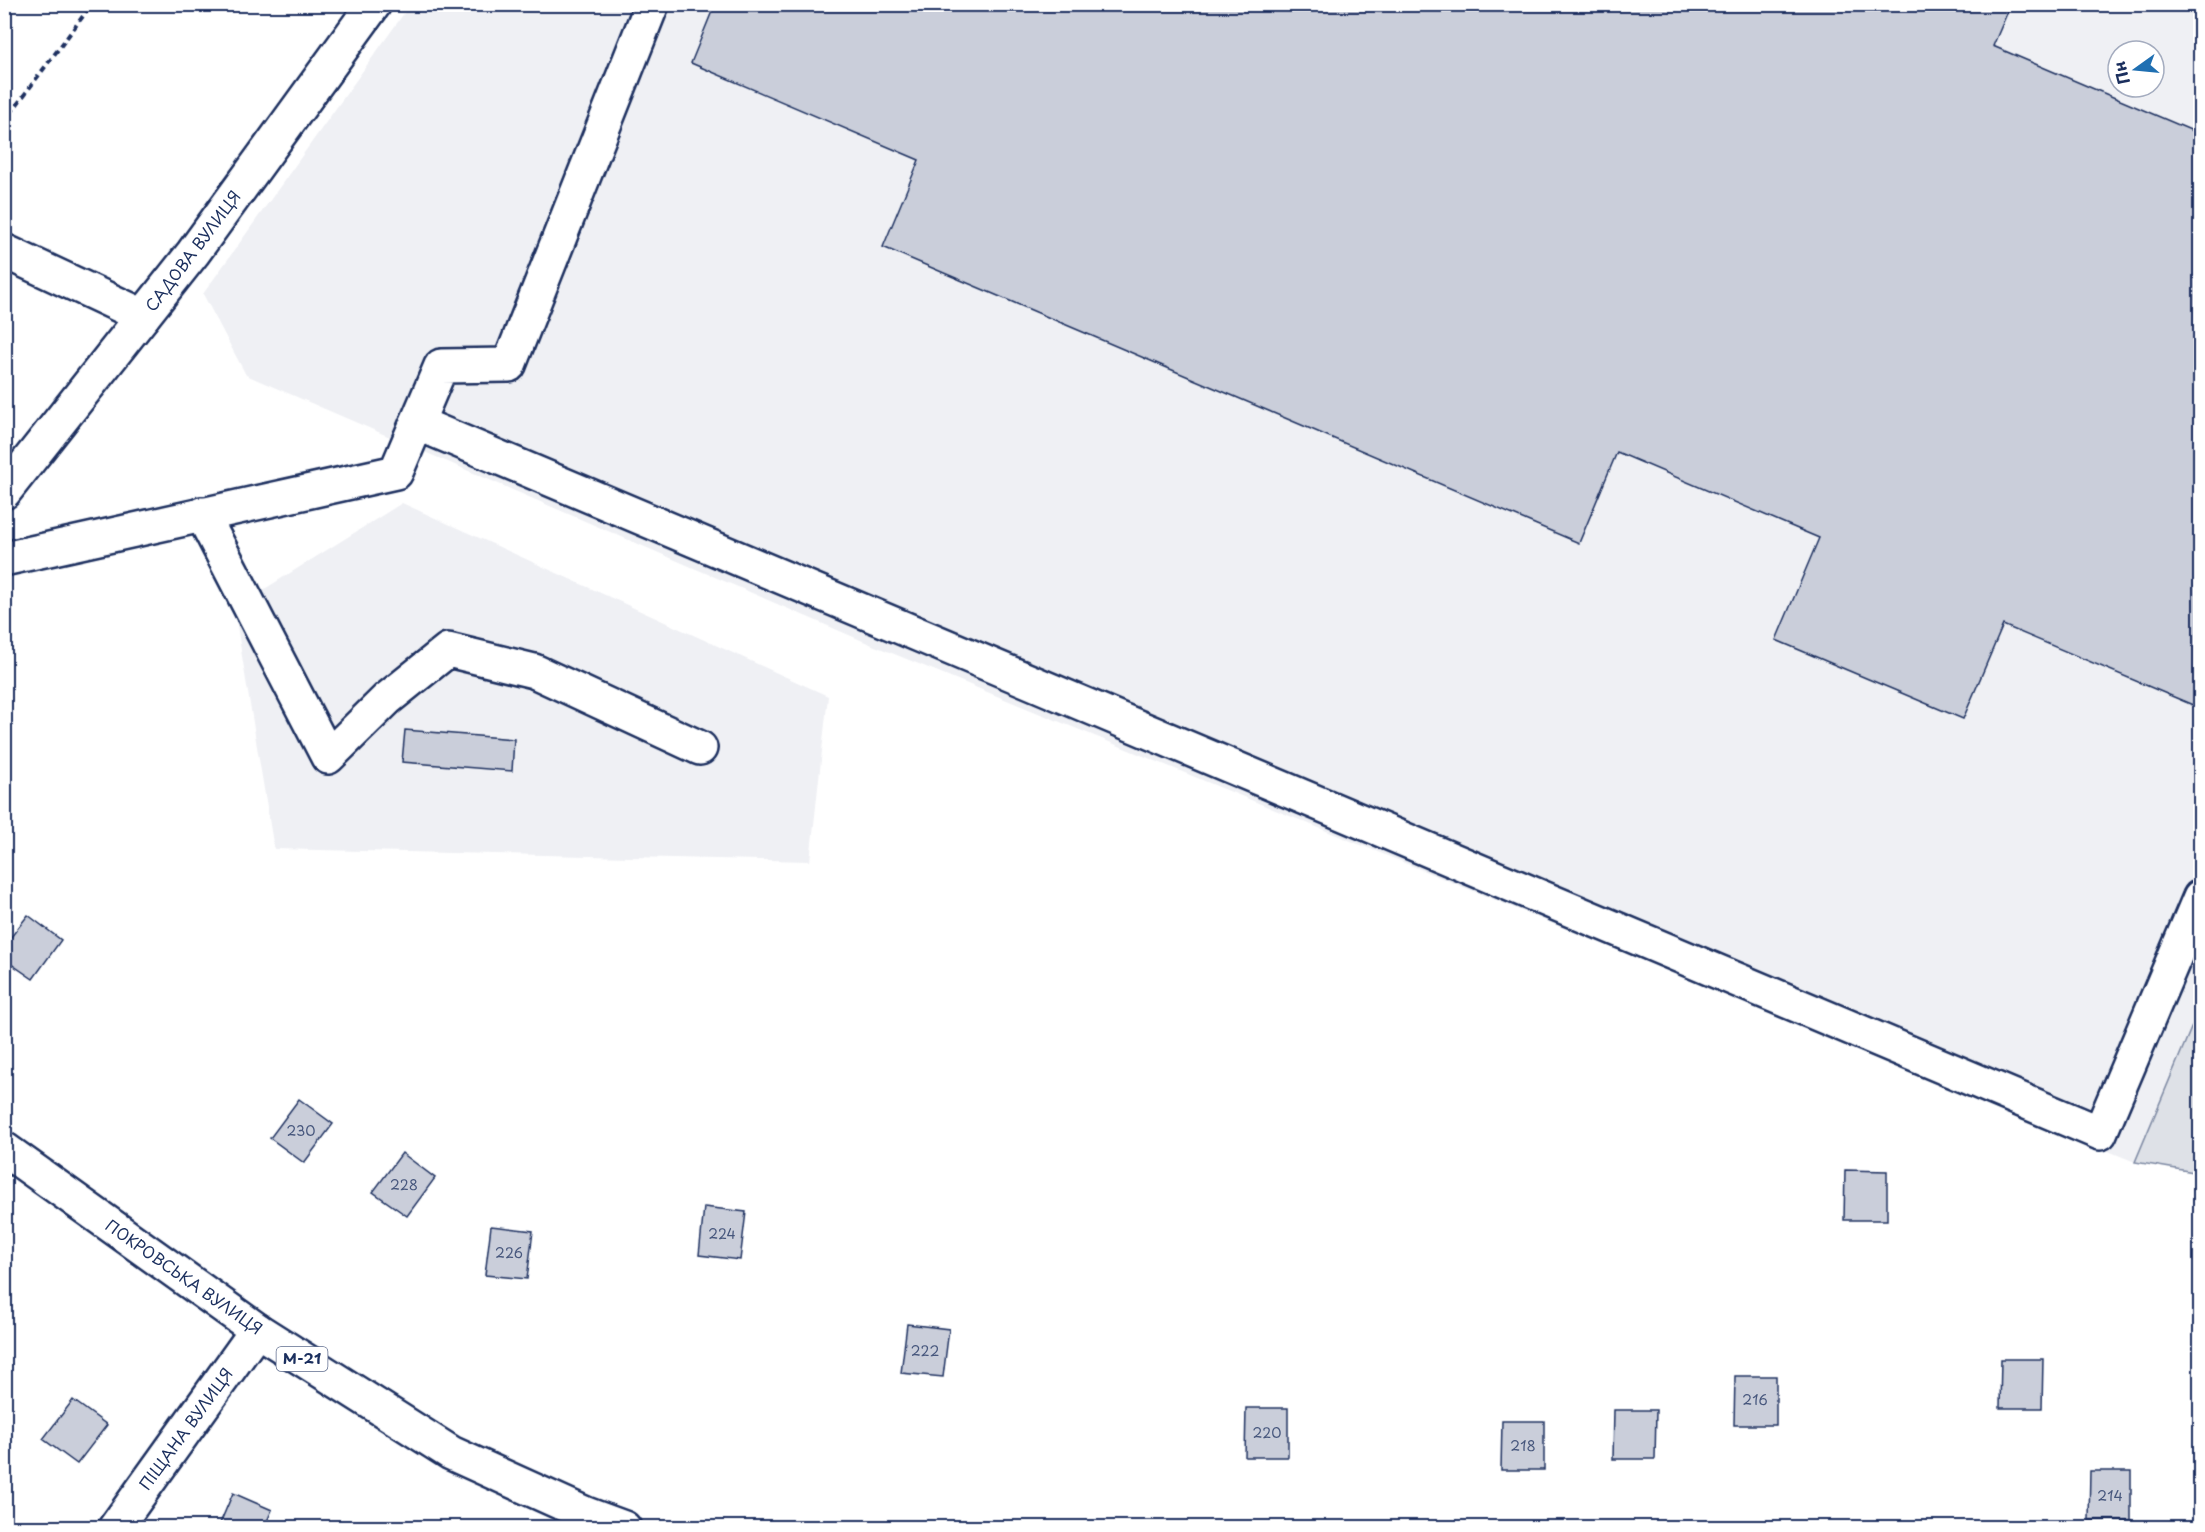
<svg xmlns="http://www.w3.org/2000/svg" width="2205" height="1532" font-family="'Playpen Sans',sans-serif">
	<style>
		.built { fill: #eff0f4; fill-rule: evenodd }
		.green { fill: #dee1e7; stroke: #7c88a2; stroke-width: 1.5 }
		.building { fill: #caceda; stroke: #1b2f5e; stroke-width: 1.5 }
		.lines { fill: none; stroke-linecap: round; stroke-linejoin: round }
		.minor-casing { stroke: #1b2f5e; stroke-width: 38 }
		.highway-casing { stroke: #1b2f5e; stroke-width: 38 }
		.path { stroke: #1b2f5e; stroke-width: 4; stroke-dasharray: 6 4.5; stroke-linecap: butt }
		.minor { stroke: #fff; stroke-width: 33 }
		.highway { stroke: #fff; stroke-width: 33 }
		.labels { text-anchor: middle; stroke-width: 4.5; stroke-linejoin: round; paint-order: stroke }
		.number-label { font-size: 14px; fill: #47577d }
		.shield { fill: #fff; stroke: #5f6d8e; stroke-width: 1.5 }
		.shield-label { font-size: 15px; font-weight: bold; fill: #1b2f5e }
		.street-label { font-size: 16px; fill: #1b2f5e; stroke: #fff }
	</style>
	<rect width="100%" height="100%" fill="#fff"/>
	<filter id="ink" filterUnits="userSpaceOnUse"><feTurbulence type="fractalNoise" baseFrequency=".0167" numOctaves="2"/><feDisplacementMap in="SourceGraphic" scale="12" xChannelSelector="R" yChannelSelector="G"/><feConvolveMatrix kernelMatrix="1 2 1 2 8 2 1 2 1" color-interpolation-filters="sRGB"/></filter>
	<g filter="url(#ink)">
		<g class="built">
			<path d="M410,5h1790v1002l-65,155 -1265,-518 -624,-269 -43,-81zM2118,51h36v36h-36z"/>
			<polygon points="402,503 828,696 810,861 274,849 234,608"/>
		</g>
		<polygon class="green" points="2200,1007 2200,1173 2135,1162"/>
		<g class="building">
			<polygon points="715,4 2011,4 1993,46 2200,134 2200,708 2003,625 1963,719 1776,640 1819,538 1617,452 1579,543 883,247 919,160 691,63"/>
			<polygon points="405,730 514,739 512,771 402,762"/>
			<polygon points="28,915 61,940 33,979 4,959 4,946"/>
			<polygon points="299,1099 333,1124 304,1163 270,1138"/>
			<polygon points="402,1153 435,1178 407,1216 373,1192"/>
			<polygon points="1845,1170 1887,1171 1887,1220 1844,1220"/>
			<polygon points="704,1207 746,1212 740,1260 699,1255"/>
			<polygon points="491,1226 533,1231 527,1279 485,1275"/>
			<polygon points="907,1324 949,1329 943,1377 901,1373"/>
			<polygon points="2001,1359 2043,1359 2042,1408 2000,1408"/>
			<polygon points="1735,1376 1776,1376 1776,1425 1734,1425"/>
			<polygon points="73,1400 107,1425 77,1464 43,1439"/>
			<polygon points="1246,1408 1288,1408 1288,1457 1245,1457"/>
			<polygon points="1614,1410 1656,1410 1655,1459 1613,1459"/>
			<polygon points="1502,1421 1544,1421 1544,1470 1501,1470"/>
			<polygon points="2090,1471 2131,1471 2131,1520 2089,1520"/>
			<polygon points="233,1493 272,1510 264,1528 218,1528"/>
		</g>
		<g class="lines">
			<g class="minor-casing">
				<g id="minor">
					<polyline points="4,251 143,316"/>
					<polyline points="417,423 2100,1133 2200,897"/>
					<polyline points="4,492 193,253 374,4"/>
					<polyline points="202,514 328,757 387,699 448,650 534,671 700,748"/>
					<polyline points="4,559 396,472 441,366 509,365 652,4"/>
					<polyline points="115,1528 257,1330"/>
				</g>
			</g>
			<g class="highway-casing">
				<polyline id="highway" points="4,1149 257,1330 451,1453 586,1514 624,1528"/>
			</g>
			<polyline class="path" points="4,122 92,4"/>
			<use href="#minor" class="minor"/>
			<use href="#highway" class="highway"/>
		</g>
	</g>
	<g class="labels">
		<g class="number-label">
			<text x="301" y="1136">230</text>
			<text x="404" y="1190">228</text>
			<text x="722" y="1239">224</text>
			<text x="509" y="1258">226</text>
			<text x="925" y="1356">222</text>
			<text x="1755" y="1405">216</text>
			<text x="1267" y="1438">220</text>
			<text x="1523" y="1451">218</text>
			<text x="2110" y="1501">214</text>
		</g>
		<rect class="shield" x="276.5" y="1347" width="51" height="24" rx="4.5"/>
		<g class="shield-label">
			<text x="302" y="1364">М-21</text>
		</g>
		<g class="street-label">
			<text transform="translate(193 251) rotate(-53)" y="6">САДОВА ВУЛИЦЯ</text>
			<text transform="translate(184 1277) rotate(35)" y="6">ПОКРОВСЬКА ВУЛИЦЯ</text>
			<text transform="translate(186 1429) rotate(-54)" y="6">ПІЩАНА ВУЛИЦЯ</text>
		</g>
	</g>
	<rect width="2205" height="1532" fill="none" stroke="#fff" stroke-width="24"/>
	<rect x="12" y="12" width="2181" height="1508" fill="none" stroke="#1b2f5e" stroke-width="2" filter="url(#ink)"/>
	<g transform="translate(2136 69) rotate(255)"><circle r="28" fill="#ffffff" stroke="#a4acbf" stroke-width="1.5"/>
	<path d="M0-4.5L10 22L0 15L-10 22Z" fill="#1f6fb2"/>
	<text y="-9" font-size="16" font-weight="bold" text-anchor="middle" fill="#1b2f5e">Пн</text>
	</g>
</svg>
